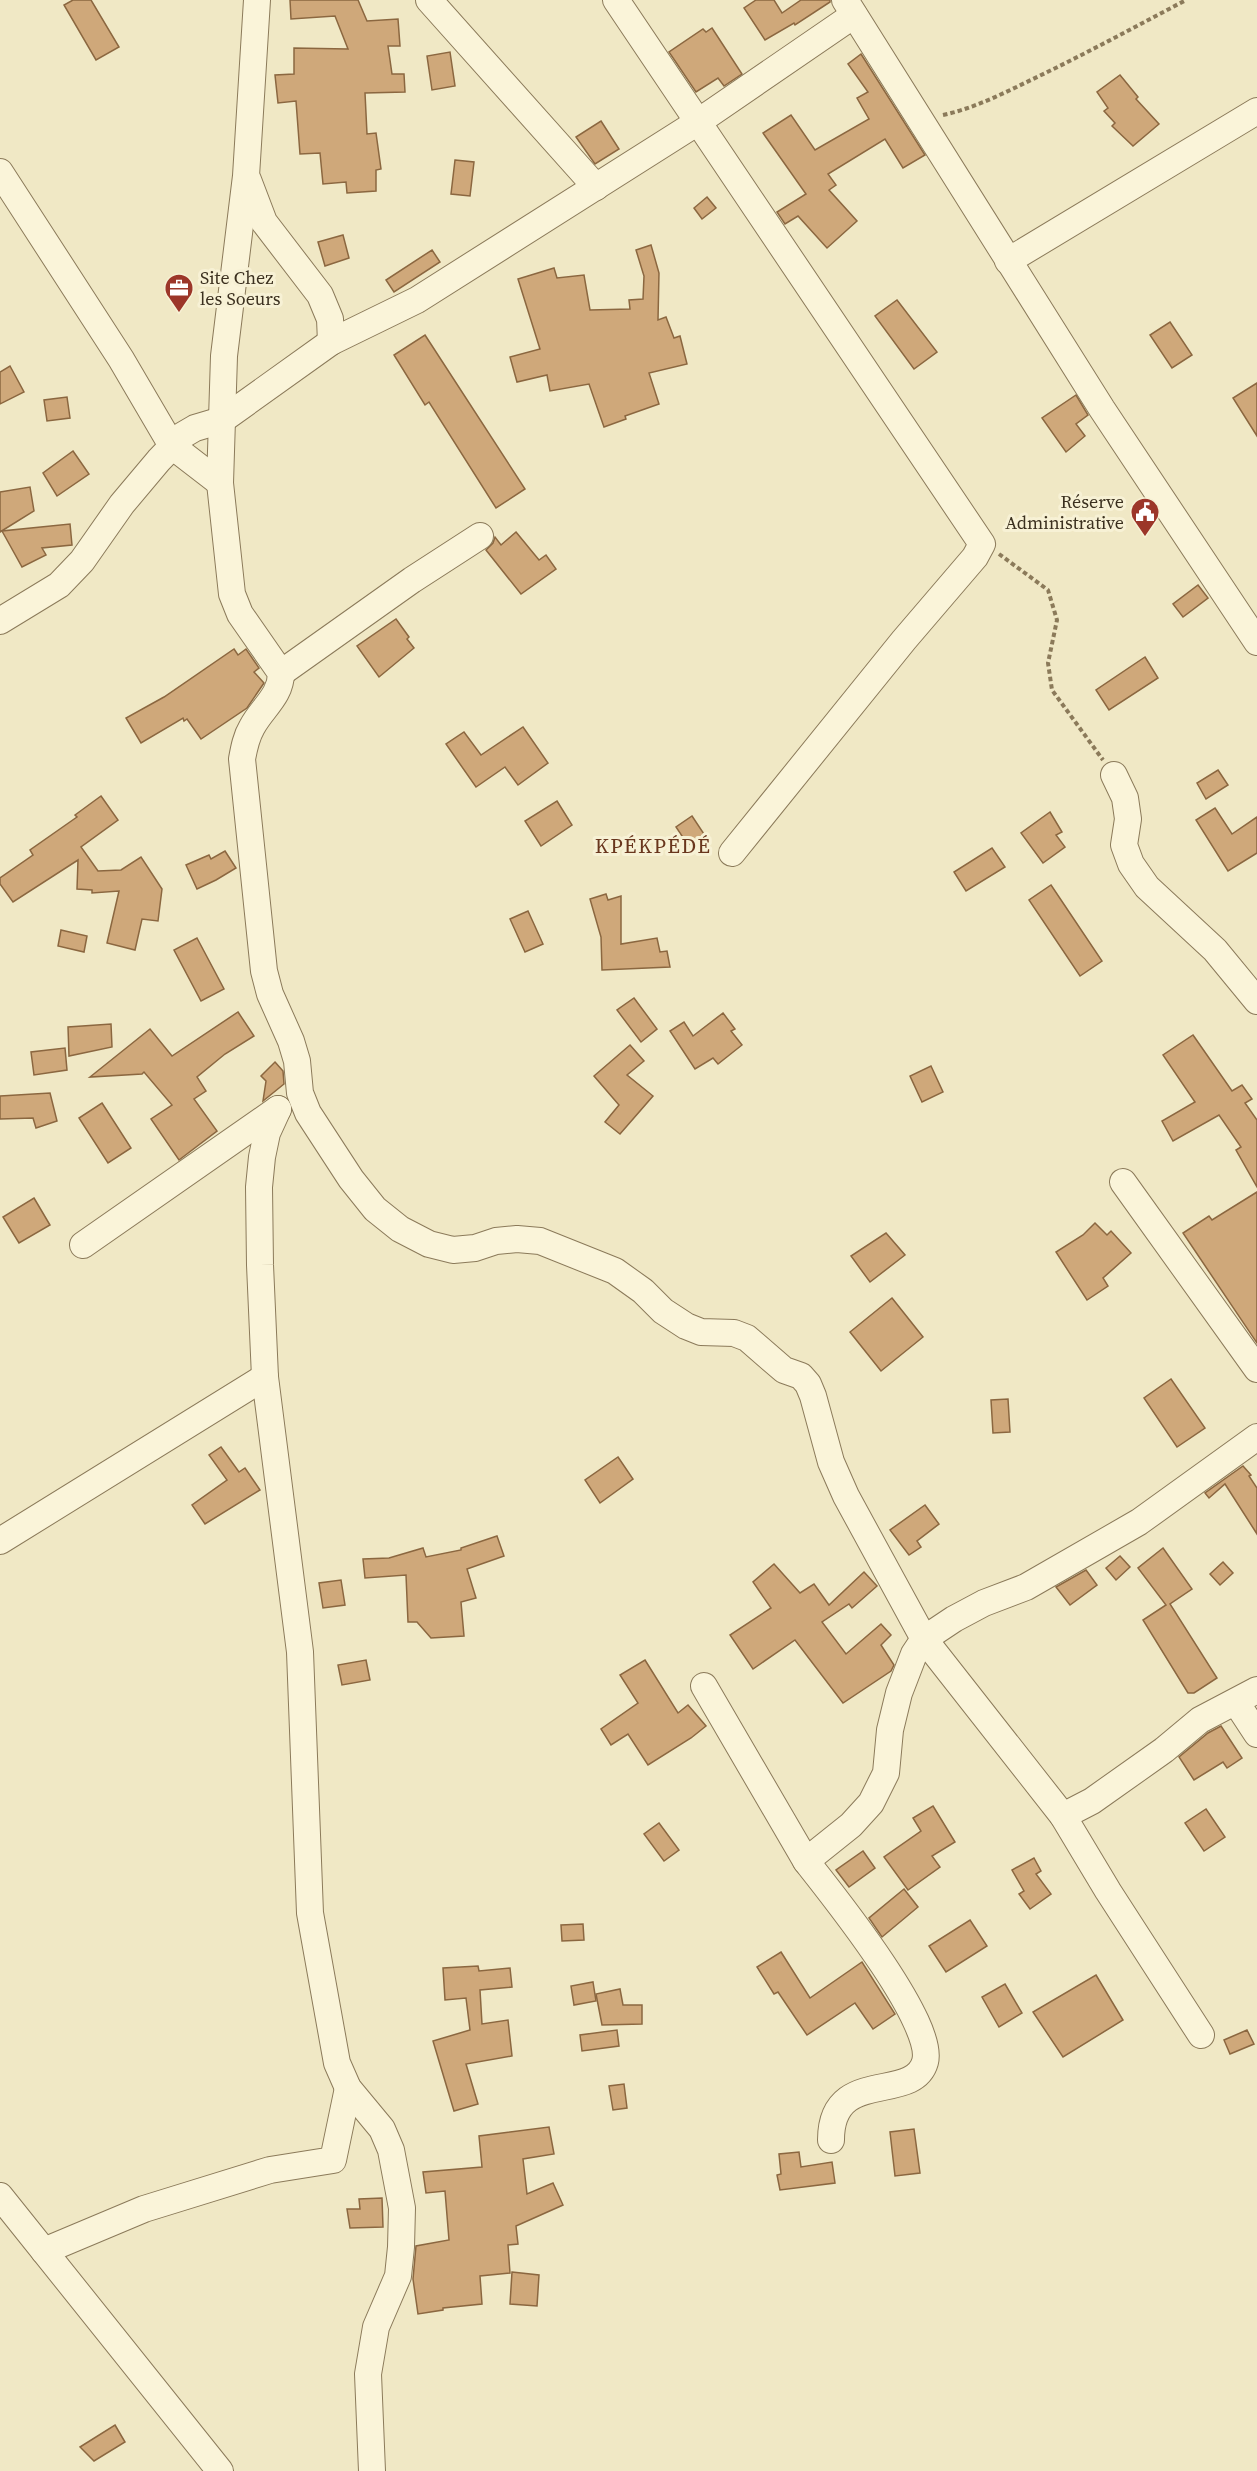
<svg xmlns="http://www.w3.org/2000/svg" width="1257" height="2471" font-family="'Source Serif 4',serif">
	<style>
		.building { fill: #cfa87a; stroke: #8b6740; stroke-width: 1.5 }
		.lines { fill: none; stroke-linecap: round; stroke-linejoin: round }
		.minor-casing { stroke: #8b7a5a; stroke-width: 28 }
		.path { stroke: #8b7a5a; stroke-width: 4; stroke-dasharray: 4.5 3; stroke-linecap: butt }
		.minor { stroke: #faf4d9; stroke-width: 26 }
		.labels { text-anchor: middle; stroke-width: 6; stroke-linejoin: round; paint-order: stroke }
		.poi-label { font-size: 18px; fill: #3b301f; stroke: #f7f1d5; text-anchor: start }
		.quarter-label { font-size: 21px; letter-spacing: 1.5px; fill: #69361d; stroke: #f7f1d5 }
	</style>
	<rect width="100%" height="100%" fill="#f0e8c5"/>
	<g class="building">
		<polygon points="73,0 91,0 119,47 96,60 64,5"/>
		<polygon points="290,0 358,0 367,21 398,19 400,46 388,46 392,74 404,74 405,92 365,93 367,134 376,133 381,169 376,170 376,191 347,193 346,182 323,184 320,153 300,154 296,101 278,103 275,75 294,74 294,48 348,49 335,16 291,19"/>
		<polygon points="756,0 774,0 782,13 801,0 830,0 830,2 795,25 794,23 765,40 744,8"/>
		<polygon points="712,28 742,74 724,86 718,78 696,92 669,52 703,29 706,32"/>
		<polygon points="450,52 455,86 432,90 427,56"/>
		<polygon points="861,54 925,155 903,168 885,139 828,174 836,185 829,190 857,221 827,248 798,216 785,224 777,212 806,194 763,133 791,115 815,150 869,119 857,98 868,92 848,64"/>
		<polygon points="1120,75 1138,97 1136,99 1159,124 1133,146 1112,126 1115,123 1104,111 1108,108 1097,92"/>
		<polygon points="601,121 619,149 595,164 576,137"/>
		<polygon points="455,160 474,162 470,196 451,194"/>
		<polygon points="707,197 716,208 702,219 694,208"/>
		<polygon points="343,235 349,258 325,266 318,242"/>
		<polygon points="651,245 659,273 658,320 666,317 674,338 680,336 687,364 649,373 659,404 625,416 626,419 604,427 589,384 550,391 547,375 517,382 510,357 540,349 518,279 554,268 557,278 584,275 590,310 630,309 629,300 643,299 644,276 636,250"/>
		<polygon points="432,250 440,262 394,292 386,280"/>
		<polygon points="897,300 937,352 914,369 875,316"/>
		<polygon points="1170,322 1192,355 1172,368 1150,335"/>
		<polygon points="425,335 525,489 496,508 429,402 425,405 394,355"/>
		<polygon points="10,366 24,392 0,404 0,372"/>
		<polygon points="1257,383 1257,436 1233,398"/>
		<polygon points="1076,395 1088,415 1076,424 1085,436 1066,452 1042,418"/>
		<polygon points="67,397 70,418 47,421 44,400"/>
		<polygon points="73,451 89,474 57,496 43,473"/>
		<polygon points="30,487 34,511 0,532 0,492"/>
		<polygon points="70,524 72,545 42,548 46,555 22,567 2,531"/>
		<polygon points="516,532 539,560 546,555 556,569 521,594 486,550 493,543 495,537 501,545"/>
		<polygon points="1198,585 1208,598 1183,617 1173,604"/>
		<polygon points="396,619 409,637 407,639 414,648 379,677 357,646"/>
		<polygon points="234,649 238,655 246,649 259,668 254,672 264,683 247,708 201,739 187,719 184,721 183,718 141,743 126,718 164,697"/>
		<polygon points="1145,657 1158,678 1109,710 1096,690"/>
		<polygon points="523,727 548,763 518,785 505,767 476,787 446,744 464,732 481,755"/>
		<polygon points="1218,770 1228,785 1206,799 1197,783"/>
		<polygon points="101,796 118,820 81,847 98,871 121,870 141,857 162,889 158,921 142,919 135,950 107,943 119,891 92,893 92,890 77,889 78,860 13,902 0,884 0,878 33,855 30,850 77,817 75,815"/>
		<polygon points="557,801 572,825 541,846 525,821"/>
		<polygon points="1215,808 1232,834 1257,817 1257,853 1228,871 1196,820"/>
		<polygon points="1050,812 1062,832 1056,835 1065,847 1043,863 1021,833"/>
		<polygon points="692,816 704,834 688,845 676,827"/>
		<polygon points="992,848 1005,867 966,891 954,872"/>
		<polygon points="225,851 236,868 216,880 197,889 186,865 209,855 211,859"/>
		<polygon points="1051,885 1102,961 1080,976 1029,900"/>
		<polygon points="606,894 608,900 621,896 621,944 657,938 660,952 667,951 670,967 602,970 601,937 590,899"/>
		<polygon points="528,911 543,944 525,952 510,919"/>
		<polygon points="61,930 87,936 84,952 58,946"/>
		<polygon points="197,938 224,989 201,1001 174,950"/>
		<polygon points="634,998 657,1029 641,1042 617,1010"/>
		<polygon points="238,1012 254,1036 225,1054 197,1077 206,1091 194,1099 217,1131 179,1160 151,1119 172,1105 144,1072 142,1074 90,1077 150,1029 172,1056"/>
		<polygon points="723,1013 735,1029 731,1031 742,1045 718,1064 713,1058 695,1069 670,1031 684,1022 693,1036"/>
		<polygon points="111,1024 112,1047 69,1056 68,1027"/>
		<polygon points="1193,1035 1232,1091 1242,1085 1252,1099 1245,1103 1257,1120 1257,1187 1236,1150 1241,1147 1219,1115 1173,1141 1162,1121 1195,1102 1163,1055"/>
		<polygon points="630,1045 644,1061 627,1075 653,1096 620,1134 605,1122 619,1105 594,1076"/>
		<polygon points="65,1048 67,1070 34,1075 31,1052"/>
		<polygon points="275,1062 283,1071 284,1084 263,1101 266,1081 261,1076"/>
		<polygon points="931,1066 943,1092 922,1102 910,1076"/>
		<polygon points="50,1093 57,1121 36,1128 33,1118 0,1119 0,1096"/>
		<polygon points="102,1103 131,1148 108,1163 79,1118"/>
		<polygon points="1257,1192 1257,1343 1183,1233 1209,1216 1212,1220"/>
		<polygon points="34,1198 50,1225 19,1243 3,1217"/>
		<polygon points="1095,1223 1107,1235 1111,1231 1131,1253 1103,1278 1108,1286 1087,1300 1056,1252 1083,1235"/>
		<polygon points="886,1233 905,1255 870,1282 851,1256"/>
		<polygon points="892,1298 923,1337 881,1371 850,1332"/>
		<polygon points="1171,1379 1205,1428 1177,1447 1144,1398"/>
		<polygon points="1008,1399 1010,1432 993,1433 991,1400"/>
		<polygon points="221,1447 239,1472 245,1468 260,1490 205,1524 192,1505 227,1480 209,1455"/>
		<polygon points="618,1457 633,1479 600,1503 585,1480"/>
		<polygon points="1243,1466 1251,1475 1249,1476 1257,1488 1257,1534 1225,1484 1209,1498 1205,1493"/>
		<polygon points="925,1505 939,1524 917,1541 921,1547 909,1555 890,1530"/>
		<polygon points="497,1536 504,1556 467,1569 476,1598 461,1602 464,1636 431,1638 417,1622 408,1622 406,1575 365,1578 363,1559 389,1558 423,1548 426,1557 461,1550 461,1548"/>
		<polygon points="1163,1548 1192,1589 1170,1604 1217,1678 1194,1693 1188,1693 1143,1620 1166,1605 1138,1568"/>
		<polygon points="1120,1556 1130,1567 1116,1580 1106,1568"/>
		<polygon points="1223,1562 1233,1573 1220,1585 1210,1574"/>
		<polygon points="774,1564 800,1593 814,1584 829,1605 864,1572 877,1586 852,1608 849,1604 822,1622 846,1654 881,1624 891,1635 881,1645 894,1665 891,1671 843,1703 795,1640 753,1669 730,1635 771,1608 753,1582"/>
		<polygon points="1086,1570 1097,1585 1070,1605 1056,1587"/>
		<polygon points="341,1580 345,1605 323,1608 319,1583"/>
		<polygon points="366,1660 370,1680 342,1685 338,1665"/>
		<polygon points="645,1660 678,1713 688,1705 706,1726 691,1738 648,1765 628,1734 611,1745 601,1729 638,1703 620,1675"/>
		<polygon points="1221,1726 1242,1758 1227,1768 1223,1762 1194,1780 1179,1757 1208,1733"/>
		<polygon points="933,1806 955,1842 932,1856 940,1867 908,1890 884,1857 921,1831 913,1818"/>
		<polygon points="1206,1809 1225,1837 1204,1851 1185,1823"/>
		<polygon points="659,1823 679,1850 664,1861 644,1834"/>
		<polygon points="863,1851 875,1868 849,1887 836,1870"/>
		<polygon points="1034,1858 1041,1871 1036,1874 1051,1894 1030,1909 1019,1894 1024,1891 1012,1870"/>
		<polygon points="904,1889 918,1907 882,1937 869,1918"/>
		<polygon points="970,1920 987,1946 946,1972 929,1946"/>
		<polygon points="583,1924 584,1940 562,1941 561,1925"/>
		<polygon points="781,1952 810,1998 862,1962 895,2014 873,2029 855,2003 807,2035 778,1992 774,1994 757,1967"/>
		<polygon points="478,1966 479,1971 510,1968 512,1987 480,1990 482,2024 508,2020 512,2056 466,2064 478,2104 454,2111 433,2041 470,2030 466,1998 445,2000 443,1968"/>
		<polygon points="1096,1975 1123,2020 1063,2057 1033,2012"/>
		<polygon points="593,1982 596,2001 574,2005 571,1986"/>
		<polygon points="1005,1984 1022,2013 999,2027 982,1997"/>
		<polygon points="620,1989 623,2005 642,2005 642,2024 602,2025 596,1994"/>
		<polygon points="617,2030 619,2046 582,2051 580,2035"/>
		<polygon points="1247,2030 1254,2044 1230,2054 1224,2040"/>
		<polygon points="624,2084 627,2108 613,2110 609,2086"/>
		<polygon points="549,2127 554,2154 523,2159 527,2194 553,2183 563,2205 516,2226 518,2244 508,2245 510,2273 480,2276 482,2304 443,2308 443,2310 418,2314 413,2279 416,2246 449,2240 445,2191 426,2193 423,2172 482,2167 479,2136"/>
		<polygon points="914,2129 920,2173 895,2176 890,2132"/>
		<polygon points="799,2152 801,2167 832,2162 835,2183 780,2190 777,2175 781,2174 779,2154"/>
		<polygon points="382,2198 383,2227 350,2228 347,2209 360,2209 359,2199"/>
		<polygon points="512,2272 539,2275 537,2306 510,2304"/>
		<polygon points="115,2425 125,2442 94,2461 80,2447"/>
	</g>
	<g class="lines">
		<g class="minor-casing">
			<g id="minor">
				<path d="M257,0l-11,176 -22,180 -4,127 12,111 8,20 41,59c0,23 -19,35 -29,54 -6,10 -8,21 -10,32l22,212 6,23 21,47 6,20 3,32 8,20 43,66 24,30 25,20 29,15 24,6 22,-2 21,-7 21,-2 23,2 75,30 28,20 20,20 23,15 15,6 33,1 13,5 37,32 17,6 7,8 5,12 18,66 15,34 78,143 139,177 45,75 93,144"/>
				<polyline points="429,0 596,187"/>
				<polyline points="616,0 982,544 975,557 904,640 732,853"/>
				<polyline points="845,0 1102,409 1257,642"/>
				<polyline points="0,172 121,359 172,446 220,483"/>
				<polyline points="248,180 264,222 320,295 330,319 331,342"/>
				<polyline points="1008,261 1257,111"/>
				<polyline points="0,621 59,585 82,561 122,504 159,460 183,435 195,428 222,420 331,342 417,300 698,122 854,15"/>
				<polyline points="281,673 412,580 480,536"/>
				<polyline points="1114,775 1125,798 1128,819 1124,845 1131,864 1147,887 1215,950 1257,1001"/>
				<polyline points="278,1109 267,1133 262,1157 259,1187 260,1265 265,1377 300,1652 310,1913 337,2063 348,2088 382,2129 391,2150 402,2208 401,2247 398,2276 376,2327 368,2374 372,2471"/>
				<polyline points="1123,1182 1257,1369"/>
				<polyline points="83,1245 278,1109"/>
				<polyline points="0,1541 265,1377"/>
				<polyline points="704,1686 806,1861 851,1825 871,1803 886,1773 890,1730 899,1693 914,1654 924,1639 954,1619 984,1603 1026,1587 1139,1522 1257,1437"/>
				<polyline points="1236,1702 1257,1734"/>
				<polyline points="1063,1816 1092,1801 1164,1750 1200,1720 1257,1690"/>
				<path d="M806,1861c26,33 130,162 119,201 -12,42 -94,4 -94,78"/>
				<polyline points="0,2196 220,2471"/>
				<polyline points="44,2251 144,2209 270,2170 333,2160 348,2088"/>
			</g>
		</g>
		<g class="path">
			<path d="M943,115c32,-7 61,-22 90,-36 52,-25 102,-52 153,-79"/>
			<polyline points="999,554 1048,590 1057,620 1048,663 1052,690 1103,760"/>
		</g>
		<use href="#minor" class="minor"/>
	</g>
	<defs>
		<g id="office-pin" transform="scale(1.5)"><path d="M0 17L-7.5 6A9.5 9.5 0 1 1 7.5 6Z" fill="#9c3629" stroke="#f7f1d5"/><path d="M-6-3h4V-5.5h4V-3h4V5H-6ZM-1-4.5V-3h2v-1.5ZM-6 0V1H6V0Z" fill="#fff"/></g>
		<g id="civic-pin" transform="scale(1.5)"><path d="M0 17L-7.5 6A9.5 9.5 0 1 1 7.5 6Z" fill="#9c3629" stroke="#f7f1d5"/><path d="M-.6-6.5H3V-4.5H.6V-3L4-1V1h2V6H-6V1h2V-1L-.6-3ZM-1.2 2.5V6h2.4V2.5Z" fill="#fff"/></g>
	</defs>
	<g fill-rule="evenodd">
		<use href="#office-pin" x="179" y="288"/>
		<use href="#civic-pin" x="1145" y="512"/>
	</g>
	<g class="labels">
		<g class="poi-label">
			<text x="200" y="284">Site Chez<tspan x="200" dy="21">les Soeurs</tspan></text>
			<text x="1124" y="508" text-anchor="end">Réserve<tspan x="1124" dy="21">Administrative</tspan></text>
		</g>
		<g class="quarter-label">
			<text x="653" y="853">KPÉKPÉDÉ</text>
		</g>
	</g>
</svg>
